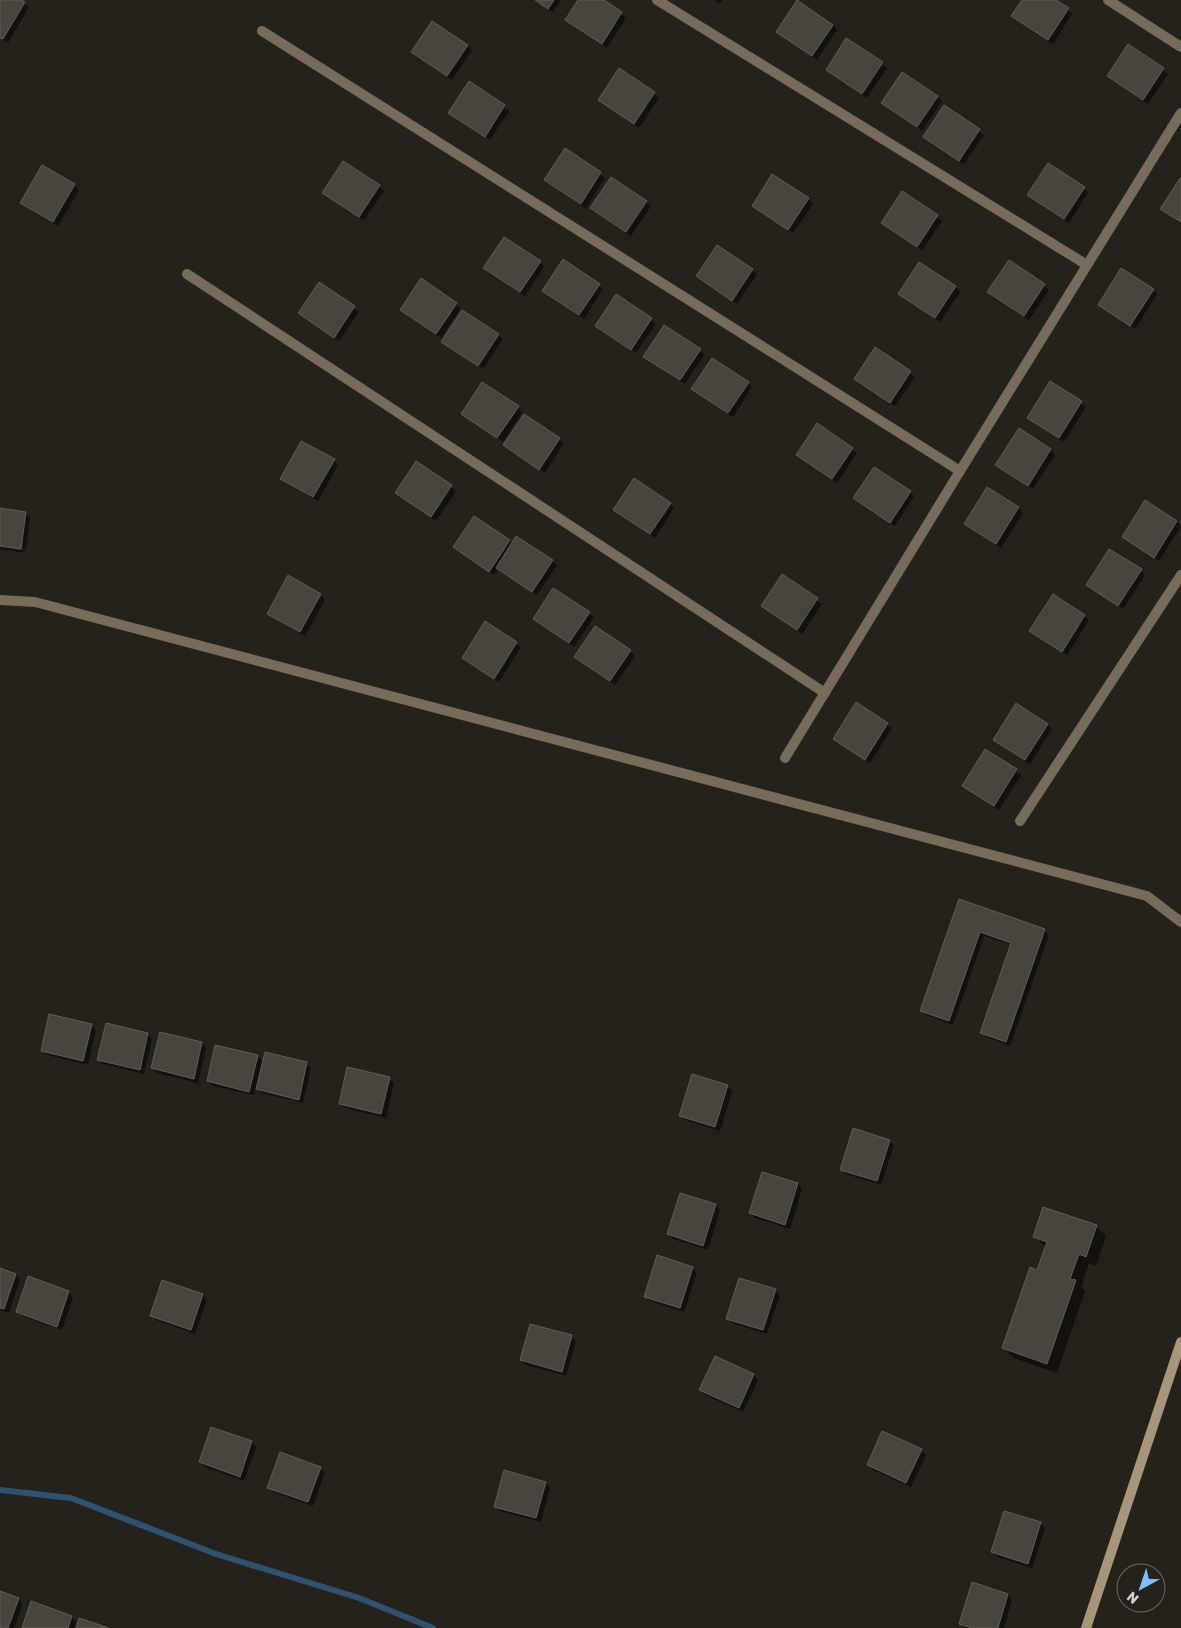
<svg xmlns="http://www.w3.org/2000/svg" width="1181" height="1628" font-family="Rubik,sans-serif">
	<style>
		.shadow { fill: #0007 }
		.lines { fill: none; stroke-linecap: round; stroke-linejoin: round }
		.stream { stroke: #2f5271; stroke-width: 6 }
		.building { fill: #49453e; stroke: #625e56 }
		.street { stroke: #776b5a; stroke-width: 10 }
		.secondary { stroke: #a79679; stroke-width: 10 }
	</style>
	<rect width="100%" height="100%" fill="#25211b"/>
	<g class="shadow">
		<polygon points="0,0 20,0 29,7 8,43 0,38"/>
		<polygon points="534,0 561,0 553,12"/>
		<polygon points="580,0 601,0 626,18 607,48 567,20"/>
		<polygon points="714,0 723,0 720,4"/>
		<polygon points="1023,0 1054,0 1072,14 1053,44 1018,20"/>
		<polygon points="833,25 837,30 817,60 778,32"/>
		<polygon points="847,40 887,68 867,98 827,70"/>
		<polygon points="468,46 472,50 452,80 413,52"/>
		<polygon points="1128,46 1168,74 1148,104 1113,80"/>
		<polygon points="619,70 659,98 639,128 599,100"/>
		<polygon points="469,82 509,111 490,140 454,117"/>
		<polygon points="937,97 942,101 922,131 882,103"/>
		<polygon points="944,107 984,135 964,164 929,141"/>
		<polygon points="565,150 605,178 586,208 550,184"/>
		<polygon points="43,167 74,185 79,190 58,226 26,207 22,202"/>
		<polygon points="379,186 384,191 364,220 324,193"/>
		<polygon points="1084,188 1088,193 1069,223 1034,199"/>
		<polygon points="902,193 942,221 922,251 882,223"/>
		<polygon points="808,199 813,204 793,233 753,205"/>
		<polygon points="646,202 651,206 631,236 591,208"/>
		<polygon points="540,262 544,266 525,296 485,268"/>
		<polygon points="1009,262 1049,290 1029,320 989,292"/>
		<polygon points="752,270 757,274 737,304 697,276"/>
		<polygon points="319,284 359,312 339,341 300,313"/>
		<polygon points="599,285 603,289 584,319 544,291"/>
		<polygon points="955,287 960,292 940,322 905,298"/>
		<polygon points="1153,290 1157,294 1135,329 1100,305"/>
		<polygon points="616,295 656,324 636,353 601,330"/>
		<polygon points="456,304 461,308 441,338 401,310"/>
		<polygon points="498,335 503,339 483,369 448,346"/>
		<polygon points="875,349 915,377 895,406 855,379"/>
		<polygon points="700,350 704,355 685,384 650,361"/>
		<polygon points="748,383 752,387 733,417 693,389"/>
		<polygon points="1051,383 1086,407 1064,442 1029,418"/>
		<polygon points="518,407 522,412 503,442 463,414"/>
		<polygon points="524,416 564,443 545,473 505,445"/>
		<polygon points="852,449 857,453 837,483 797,455"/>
		<polygon points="1050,450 1055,455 1033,489 997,465"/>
		<polygon points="334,460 338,465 318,501 286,483 282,479"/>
		<polygon points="416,463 456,491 436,521 396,493"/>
		<polygon points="987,489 1018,508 1023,513 1001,548 965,523"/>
		<polygon points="910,492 914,496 895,526 855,498"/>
		<polygon points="670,504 674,508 655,538 615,510"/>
		<polygon points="0,509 26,513 30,518 26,549 0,545"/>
		<polygon points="1176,522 1181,526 1159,561 1123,537"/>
		<polygon points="509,541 512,544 552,561 557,565 537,595 498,569 494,575 454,547"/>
		<polygon points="0,547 25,551 25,553 0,549"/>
		<polygon points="1141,570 1145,575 1123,609 1088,585"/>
		<polygon points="782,576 822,604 802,634 763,606"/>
		<polygon points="289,577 321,595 325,600 305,636 273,618 269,613"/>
		<polygon points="589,613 594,617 574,647 534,619"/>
		<polygon points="1084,616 1089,620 1067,655 1031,631"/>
		<polygon points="486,623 521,647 499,682 463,658"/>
		<polygon points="630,651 635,656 615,685 575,657"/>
		<polygon points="887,724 892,728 870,763 834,739"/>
		<polygon points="1048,725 1052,729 1030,764 994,740"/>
		<polygon points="986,751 1021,775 999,810 964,786"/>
		<polygon points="959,901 1044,930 1049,935 1010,1046 986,1037 981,1033 1012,945 984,936 953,1025 926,1015 921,1010"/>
		<polygon points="91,1025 96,1030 88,1065 47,1055 42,1051"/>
		<polygon points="107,1025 148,1035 152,1039 144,1074 103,1064 99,1060"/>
		<polygon points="202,1043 206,1048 198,1083 157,1073 153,1068"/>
		<polygon points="266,1054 307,1064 311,1068 303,1103 262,1093 256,1087 254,1095 213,1086 208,1081 257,1056 264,1062"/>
		<polygon points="389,1079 394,1083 386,1118 345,1108 340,1104"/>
		<polygon points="727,1086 732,1091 720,1131 685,1120 680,1115"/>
		<polygon points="889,1141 894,1145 881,1185 846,1174 842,1169"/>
		<polygon points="763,1173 798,1184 802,1189 790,1229 755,1218 750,1213"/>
		<polygon points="715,1205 720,1210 708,1250 673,1239 668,1234"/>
		<polygon points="1096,1226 1106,1236 1096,1266 1089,1263 1081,1287 1085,1291 1057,1373 1014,1358 1004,1348 1038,1271 1046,1247 1034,1236"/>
		<polygon points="692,1268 697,1273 684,1312 650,1301 645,1297"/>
		<polygon points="0,1269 16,1275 20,1279 9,1313 0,1310"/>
		<polygon points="29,1278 69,1292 73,1297 62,1330 22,1316 17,1312"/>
		<polygon points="163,1281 203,1295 207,1300 195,1334 156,1320 151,1315"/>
		<polygon points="775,1290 780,1295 767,1334 732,1323 728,1319"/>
		<polygon points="571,1337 576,1341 566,1376 526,1365 521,1360"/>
		<polygon points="715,1358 754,1375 758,1380 743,1412 705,1395 701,1390"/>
		<polygon points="212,1428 252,1442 256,1447 244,1481 205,1467 200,1462"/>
		<polygon points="921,1450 926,1455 911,1487 873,1470 868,1465"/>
		<polygon points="320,1468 325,1472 313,1506 273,1492 269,1487"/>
		<polygon points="505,1472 546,1483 550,1488 541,1522 500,1511 496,1507"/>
		<polygon points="1040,1523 1045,1528 1032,1568 997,1557 993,1552"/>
		<polygon points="973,1584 1008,1595 1012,1600 1004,1628 965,1628 961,1624"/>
		<polygon points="0,1592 18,1599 23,1604 14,1628 0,1628"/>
		<polygon points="72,1617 76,1622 74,1628 23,1628"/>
	</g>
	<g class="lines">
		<polyline class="stream" points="0,1490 71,1498 216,1554 359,1598 433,1628"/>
	</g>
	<g class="building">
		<polygon points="0,0 22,0 25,2 3,39 0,38"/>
		<polygon points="535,0 554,0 548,9"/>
		<polygon points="578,0 604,0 622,12 602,44 565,20"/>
		<polygon points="797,0 833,25 812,56 776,32"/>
		<polygon points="1022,0 1056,0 1069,8 1048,40 1011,16"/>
		<polygon points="432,21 468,45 447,76 411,52"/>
		<polygon points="846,38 883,62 862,94 826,70"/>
		<polygon points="1128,44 1164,68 1143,100 1107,76"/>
		<polygon points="619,68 655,92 634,124 598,100"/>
		<polygon points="902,72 938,96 917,127 881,103"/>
		<polygon points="469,81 505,105 485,137 448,113"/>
		<polygon points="944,105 980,129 959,161 923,137"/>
		<polygon points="565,148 601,172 581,204 544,180"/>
		<polygon points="343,161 380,185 359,217 322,193"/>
		<polygon points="1048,163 1085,187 1064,219 1027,195"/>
		<polygon points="42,165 75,184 53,222 20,203"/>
		<polygon points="772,174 809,198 788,230 752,206"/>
		<polygon points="611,177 647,201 626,232 590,208"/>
		<polygon points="1181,177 1181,222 1160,209"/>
		<polygon points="902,191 938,215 917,247 881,223"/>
		<polygon points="504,237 541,261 520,292 483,268"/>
		<polygon points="717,245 753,269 732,301 696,276"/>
		<polygon points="563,259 600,284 579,315 542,291"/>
		<polygon points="1009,260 1045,284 1024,316 987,292"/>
		<polygon points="919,262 956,286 935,318 898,294"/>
		<polygon points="1121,268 1154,289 1130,326 1098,305"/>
		<polygon points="421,278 457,303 436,334 400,310"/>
		<polygon points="319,282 355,306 334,338 298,313"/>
		<polygon points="616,294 652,318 631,350 595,326"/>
		<polygon points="462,310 499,334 478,366 441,342"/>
		<polygon points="664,325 701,349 680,380 643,357"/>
		<polygon points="875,347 911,371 890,403 854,379"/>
		<polygon points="712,358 749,382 728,413 691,389"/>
		<polygon points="1050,381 1082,401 1059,438 1027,418"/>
		<polygon points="482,382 519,406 497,438 461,414"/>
		<polygon points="524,414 560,438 539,470 503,445"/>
		<polygon points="817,423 853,448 832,479 796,455"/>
		<polygon points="1019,428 1051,449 1028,486 995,465"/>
		<polygon points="301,441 335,459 313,497 280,479"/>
		<polygon points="416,461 452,485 431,517 395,493"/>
		<polygon points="874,467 911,491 890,523 853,498"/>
		<polygon points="634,478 671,503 650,534 613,510"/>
		<polygon points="987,487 1019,507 996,544 964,524"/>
		<polygon points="1145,500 1177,521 1154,558 1122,537"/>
		<polygon points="0,508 26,512 21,549 0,546"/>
		<polygon points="474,516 510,540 489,572 453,547"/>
		<polygon points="516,536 553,560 532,592 496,568"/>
		<polygon points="1109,549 1142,569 1118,606 1086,585"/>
		<polygon points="782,574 818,598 797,630 761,606"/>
		<polygon points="288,575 321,594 300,632 267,614"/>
		<polygon points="553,588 590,612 569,643 533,619"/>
		<polygon points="1053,594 1085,615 1062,652 1029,631"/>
		<polygon points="485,621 517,642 494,679 462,658"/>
		<polygon points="595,626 631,650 610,681 574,657"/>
		<polygon points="856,702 888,723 865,760 833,739"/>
		<polygon points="1016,703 1048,724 1025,760 993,740"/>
		<polygon points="985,749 1017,769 994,806 962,786"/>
		<polygon points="959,899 1045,929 1006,1042 980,1033 1011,943 980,932 949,1021 920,1011"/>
		<polygon points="49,1014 92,1024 83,1061 41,1051"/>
		<polygon points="106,1023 148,1033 140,1070 97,1060"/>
		<polygon points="160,1032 202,1042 194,1079 151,1068"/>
		<polygon points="215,1045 258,1055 249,1092 207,1081"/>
		<polygon points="265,1052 307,1062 299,1100 256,1089"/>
		<polygon points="347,1067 390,1077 381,1114 339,1104"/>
		<polygon points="692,1074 728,1085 715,1127 679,1116"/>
		<polygon points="853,1128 890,1140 877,1181 840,1170"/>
		<polygon points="762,1172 798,1183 785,1225 749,1213"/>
		<polygon points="680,1193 716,1204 703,1246 667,1234"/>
		<polygon points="1043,1207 1097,1225 1086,1257 1079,1254 1070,1279 1076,1280 1047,1364 1002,1348 1030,1267 1037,1270 1047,1242 1033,1237"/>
		<polygon points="657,1255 693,1267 680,1308 644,1297"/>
		<polygon points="0,1268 16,1274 4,1309 0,1308"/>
		<polygon points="28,1276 69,1291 57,1327 16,1312"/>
		<polygon points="739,1278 776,1289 763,1330 726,1319"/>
		<polygon points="162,1280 203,1294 191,1330 150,1316"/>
		<polygon points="530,1324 572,1335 562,1372 520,1360"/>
		<polygon points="715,1356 754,1374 739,1408 699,1390"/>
		<polygon points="211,1427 252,1441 240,1477 199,1462"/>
		<polygon points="882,1431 922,1449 906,1483 867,1465"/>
		<polygon points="280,1452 321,1467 308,1502 267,1488"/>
		<polygon points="504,1470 546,1482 536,1518 494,1507"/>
		<polygon points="1004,1511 1041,1522 1028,1564 991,1552"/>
		<polygon points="972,1582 1008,1594 998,1628 972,1628 959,1624"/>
		<polygon points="0,1591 19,1598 8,1628 0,1628"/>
		<polygon points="31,1601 72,1616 68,1628 22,1628"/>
		<polygon points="79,1618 109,1628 76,1628"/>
	</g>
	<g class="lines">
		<g class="street">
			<polyline points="657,0 1087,265"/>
			<polyline points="1108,0 1181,47"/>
			<polyline points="262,31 960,471"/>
			<polyline points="187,274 825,693"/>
			<polyline points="0,600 35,602 1147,896 1181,922"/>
			<polyline points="785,758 960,471 1181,113"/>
			<polyline points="1020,821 1181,575"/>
		</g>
		<polyline class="secondary" points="1086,1628 1181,1342"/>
	</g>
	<g transform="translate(1141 1588) rotate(220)"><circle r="24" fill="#25211b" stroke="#6b6863"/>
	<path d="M0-4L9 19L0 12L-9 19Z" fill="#7cbef9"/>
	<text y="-8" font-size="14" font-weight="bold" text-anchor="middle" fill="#d5d2ce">N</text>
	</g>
</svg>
